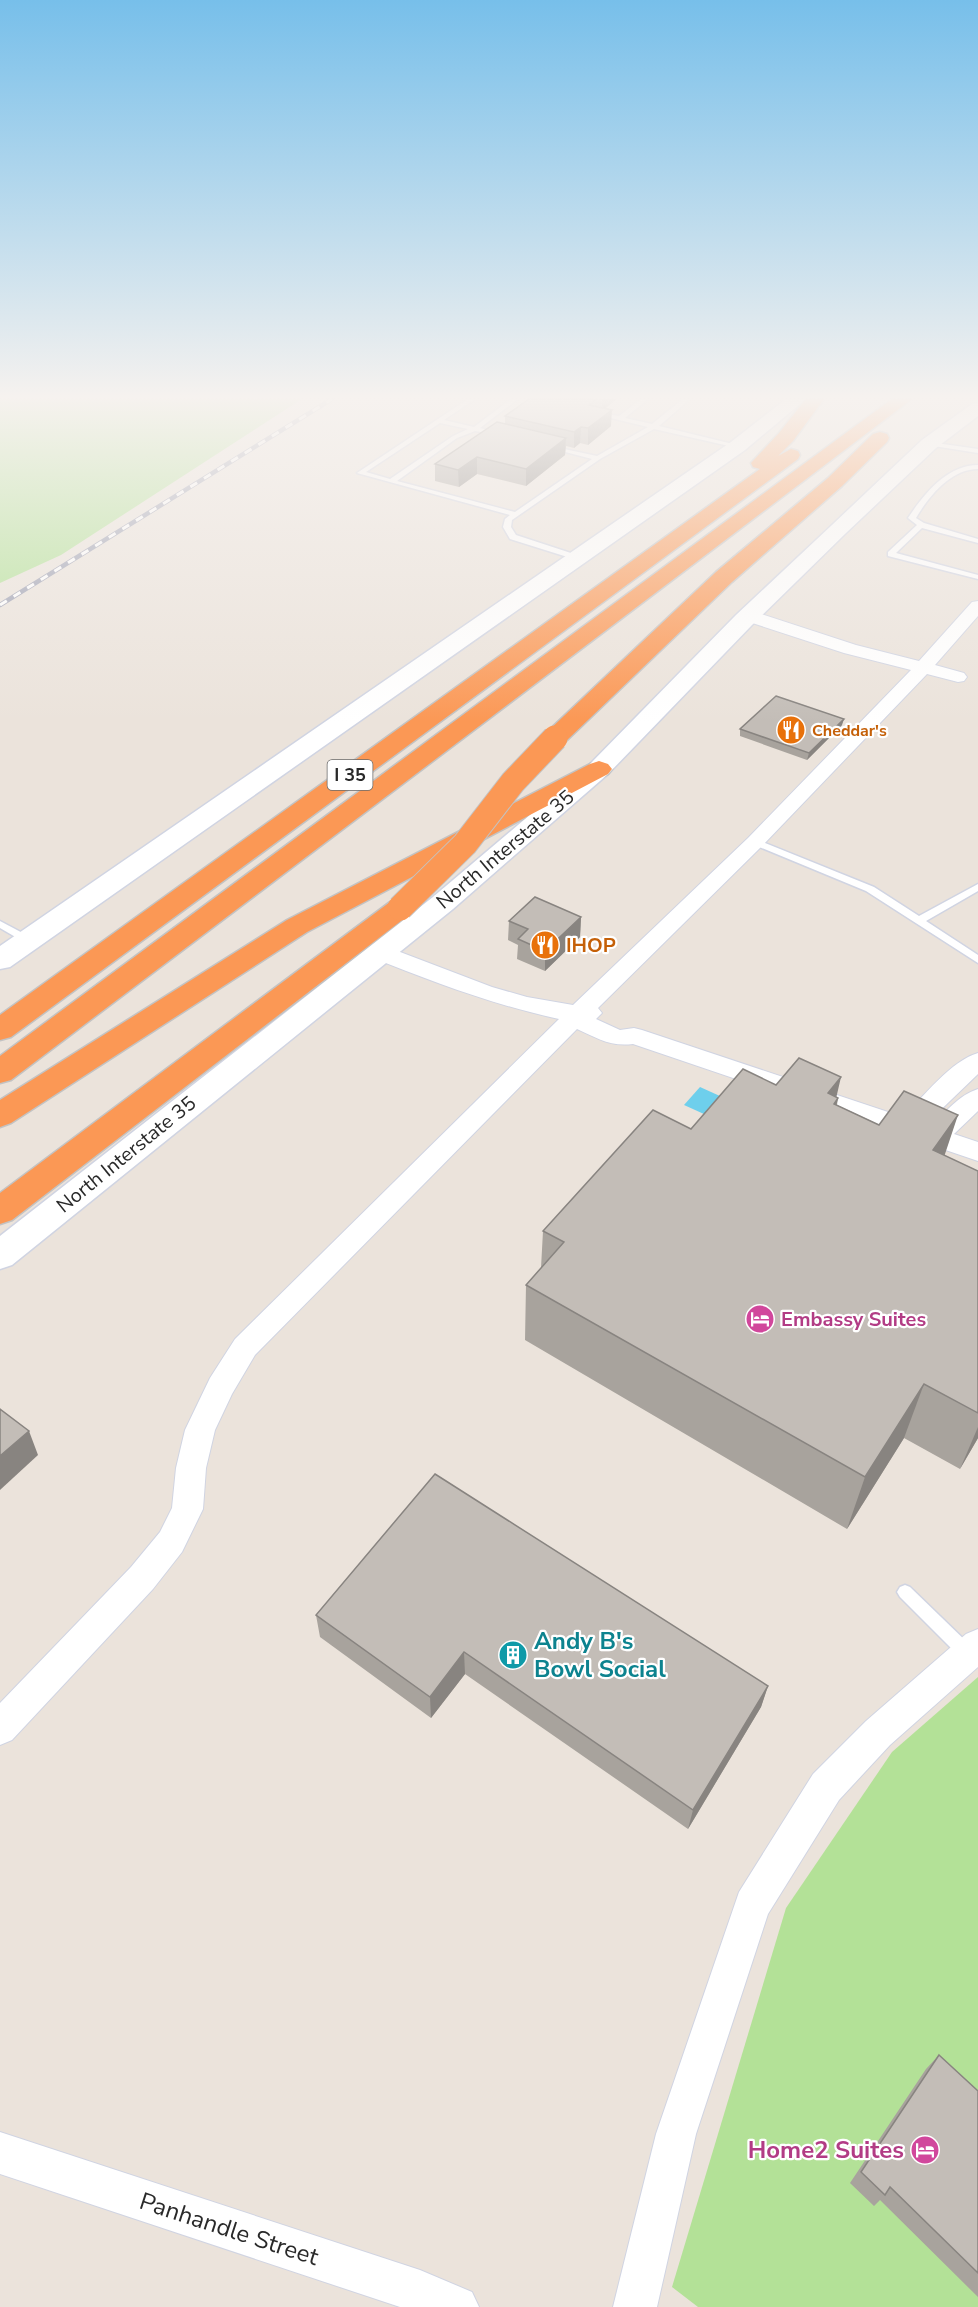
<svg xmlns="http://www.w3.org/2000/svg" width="978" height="2307" font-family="'Nunito Sans',sans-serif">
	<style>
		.green { fill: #b3e197 }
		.water { fill: #6ecfec }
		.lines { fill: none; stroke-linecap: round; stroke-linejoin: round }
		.lane-casing { stroke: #d0d4e2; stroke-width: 3 }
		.street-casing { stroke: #d0d4e2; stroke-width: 2 }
		.secondary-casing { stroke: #d0d4e2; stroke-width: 3 }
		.highway-casing { stroke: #c3c3c3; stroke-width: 3 }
		.lane { fill: #fff; fill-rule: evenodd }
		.street { fill: #fff; fill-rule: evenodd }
		.secondary { fill: #fff; fill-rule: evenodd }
		.highway { fill: #fb9855; fill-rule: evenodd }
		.rail-casing { stroke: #9ea1b3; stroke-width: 4.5 }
		.rail { stroke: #fff; stroke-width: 3; stroke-dasharray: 8; stroke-linecap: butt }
		.highway-bridge-casing { stroke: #c3c3c3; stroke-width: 27; stroke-linecap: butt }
		.highway-bridge { stroke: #fb9855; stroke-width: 25 }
		.wall { fill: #a8a39d }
		.shaded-wall { fill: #888480 }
		.building { fill: #c3bdb7; stroke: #888480; stroke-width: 1.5 }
		.labels { text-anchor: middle; stroke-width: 4.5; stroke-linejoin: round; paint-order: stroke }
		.far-food-label { font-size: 16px; font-weight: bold; fill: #c56008; stroke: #fff; text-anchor: start }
		.shield { fill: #fff; stroke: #696969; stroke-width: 1.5 }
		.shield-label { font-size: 18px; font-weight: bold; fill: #292929 }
		.street-label { font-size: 20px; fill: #292929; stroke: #fff }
		.food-label { font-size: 20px; font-weight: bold; fill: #c56008; stroke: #fff; text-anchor: start }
		.hotel-label { font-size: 20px; font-weight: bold; fill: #b23c85; stroke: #fff; text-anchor: start }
		.near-culture-label { font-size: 24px; font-weight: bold; fill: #0d838f; stroke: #fff; text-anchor: start }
		.near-hotel-label { font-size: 24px; font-weight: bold; fill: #b23c85; stroke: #fff; text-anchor: end }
		.near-street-label { font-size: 24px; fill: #292929; stroke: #fff }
	</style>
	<rect width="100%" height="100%" fill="#ebe3db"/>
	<g class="green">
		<polygon points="0,399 302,399 61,555 0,583"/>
		<polygon points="978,1677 978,2307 698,2307 672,2287 786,1908 892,1752"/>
	</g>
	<polygon class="water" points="700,1087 742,1106 715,1119 684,1105"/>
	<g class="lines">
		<g class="lane-casing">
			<g id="lane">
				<path d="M468,399h7l-31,21 30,7 37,-28h7l-38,29 19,5v2l-24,-4 -18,7 -60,43 118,31 77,-53 -42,-11v-2l47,10 51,-29 -54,-13v-2l25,4 22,-17h7l-23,19 27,6 31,-25h7l-31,27 82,20 -3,2 -84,-19 -54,30 -88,61 -1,7 5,8 64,21 1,2 -4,2 -67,-21 -7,-12 2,-8 5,-4 -153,-42zM440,423l28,6 -15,7 -63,43 -24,-7z"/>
				<polygon points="929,442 978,449 978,453 927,445 927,443"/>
				<path d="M978,465v4c-27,0 -49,27 -62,49l8,5 54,16v4l-56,-15 -26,25 82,22v4l-90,-23v-4l29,-27 -9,-7c16,-24 39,-53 70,-53z"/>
				<polygon points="755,839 874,887 919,916 978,884 978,891 926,921 978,955 978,963 866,891 752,844 752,840"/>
				<polygon points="0,921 32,938 33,940 28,943 24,942 0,928"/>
				<polygon points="905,1585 910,1587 972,1647 974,1652 972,1657 966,1660 960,1657 900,1597 897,1592 900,1587"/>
			</g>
		</g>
		<g class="street-casing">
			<g id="street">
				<path d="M978,601v15l-43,49 29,8 3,4 -3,4 -6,1 -31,-8 -165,172 -164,162 4,5 -6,6 24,11 14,-2 8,2 261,87c19,-19 49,-57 75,-64v21l-53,51 6,2c14,-15 28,-32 47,-38v22l-24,23 24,8v19l-345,-117c-23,3 -36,-6 -56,-15l-322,326 -23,39 -17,36 -9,38 -3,41 -21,43 -29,37 -141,151 -12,5v-42l131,-136 29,-35 12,-24 4,-40 9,-38 25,-52 25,-39 324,-320c-65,-14 -126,-37 -188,-62l-3,-5 3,-5 8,-2 8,2 105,40 35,10 46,8 175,-167 163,-168 -67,-17 -101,-33 -3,-4 3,-4h12l101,33 63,16 53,-59z"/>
				<polygon points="978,1629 978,1667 890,1745 839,1800 768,1914 696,2134 657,2307 613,2307 656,2134 739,1892 813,1774 866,1721 966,1634"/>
				<polygon points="0,2132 420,2270 472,2292 479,2307 400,2307 0,2174"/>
			</g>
		</g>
		<g class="secondary-casing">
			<g id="secondary">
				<polygon points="786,399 806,399 745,450 10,967 0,969 0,946 731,442"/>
				<polygon points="978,403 978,416 936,448 846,533 752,625 608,774 453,909 12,1265 0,1269 0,1236 433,897 590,764 736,615 832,525 922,440 972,404"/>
			</g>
		</g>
		<g class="highway-casing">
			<g id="highway">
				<polygon points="806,399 824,399 793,441 778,456 791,449 798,451 800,455 798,459 11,1037 0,1040 0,1015 760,469 753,467 751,463 779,433"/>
				<polygon points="892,399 912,399 11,1080 0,1083 0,1056"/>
				<polygon points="880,432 887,434 889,438 887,442 842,486 732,582 564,743 555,745 546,743 543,738 546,733 716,572 828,478 873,434"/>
				<polygon points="599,761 608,764 612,769 608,774 307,932 11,1123 0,1127 0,1100 287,920 590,764"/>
				<polygon points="400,899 410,902 414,908 410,914 12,1220 0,1224 0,1193 390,902"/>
			</g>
		</g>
		<use href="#lane" class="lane"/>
		<use href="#street" class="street"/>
		<use href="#secondary" class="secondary"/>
		<use href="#highway" class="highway"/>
		<g class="rail-casing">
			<polyline id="rail" points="0,605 332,399"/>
		</g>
		<use href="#rail" class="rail"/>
		<g class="highway-bridge-casing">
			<polyline id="highway-bridge" points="400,908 465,844 513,782 555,738"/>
		</g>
		<use href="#highway-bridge" class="highway-bridge"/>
	</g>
	<g class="wall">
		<polygon points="529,399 617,399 605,408 611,426 588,445 580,443 574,448 566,446 565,455 526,486 477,474 459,487 435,481 435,464 505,424 505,416"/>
		<polygon points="842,725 807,760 740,736 740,729"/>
		<polygon points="581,917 580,937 545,971 517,959 518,945 508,940 509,921"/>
		<polygon points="776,1085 836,1097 838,1098 837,1105 978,1171 978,1438 960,1469 904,1438 847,1529 525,1340 526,1285 541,1268 543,1231 691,1129"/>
		<polygon points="316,1615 768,1686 761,1707 688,1829 465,1674 431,1718 320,1637"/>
		<polygon points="939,2055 978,2091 978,2297 880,2200 874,2206 850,2183 926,2069"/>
	</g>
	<g class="shaded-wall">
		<polygon points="602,399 617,399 602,411"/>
		<polygon points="612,410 611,426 588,445 588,428"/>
		<polygon points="581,427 580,443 574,448 574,432"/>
		<polygon points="566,438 565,455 526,486 526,469"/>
		<polygon points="477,457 477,474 459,487 458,470"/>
		<polygon points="844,719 842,725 807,760 809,753"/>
		<polygon points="581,917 580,937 545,971 545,951"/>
		<polygon points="841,1077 835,1103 838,1098 825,1155 828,1093"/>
		<polygon points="958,1115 939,1172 933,1150"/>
		<polygon points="924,1384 904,1438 847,1529 865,1477"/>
		<polygon points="978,1427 978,1438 960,1469"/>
		<polygon points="29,1431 38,1455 0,1490 0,1456"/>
		<polygon points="464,1652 465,1674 431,1718 430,1697"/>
		<polygon points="768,1686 761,1707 688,1829 693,1810"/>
	</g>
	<g class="building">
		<polygon points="529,399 589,399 595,400 589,405 612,410 588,428 581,427 574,432 505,416"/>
		<polygon points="497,422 566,438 526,469 477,457 458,470 435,464"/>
		<polygon points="776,696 844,719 809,753 740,729"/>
		<polygon points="535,897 581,917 545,951 518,939 528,929 509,921"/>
		<polygon points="799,1058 841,1077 828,1093 838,1098 834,1104 879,1125 904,1091 958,1115 933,1150 978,1171 978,1413 924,1384 865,1477 526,1285 564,1242 543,1231 653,1110 691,1129 743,1069 776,1085"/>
		<polygon points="0,1409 29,1431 0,1456"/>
		<polygon points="435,1474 768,1686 693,1810 464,1652 430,1697 316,1615"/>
		<polygon points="939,2055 978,2091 978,2273 890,2187 885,2195 861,2172"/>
	</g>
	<linearGradient id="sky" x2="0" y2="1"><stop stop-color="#77bfea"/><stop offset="0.55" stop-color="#f6f2ef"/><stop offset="1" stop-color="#f6f2ef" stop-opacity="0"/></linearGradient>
	<rect width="978" height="722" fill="url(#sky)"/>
	<defs>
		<g id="restaurant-disc" transform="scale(1.5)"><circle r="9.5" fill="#e8710a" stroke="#fff"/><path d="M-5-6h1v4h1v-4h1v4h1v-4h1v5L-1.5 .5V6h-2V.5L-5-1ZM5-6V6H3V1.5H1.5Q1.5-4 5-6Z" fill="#fff"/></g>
		<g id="hotel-disc" transform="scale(1.5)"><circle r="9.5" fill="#d1479c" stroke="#fff"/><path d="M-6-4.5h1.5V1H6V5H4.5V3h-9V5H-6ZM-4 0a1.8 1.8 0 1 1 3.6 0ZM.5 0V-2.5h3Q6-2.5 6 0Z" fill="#fff"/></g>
		<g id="building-disc" transform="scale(1.5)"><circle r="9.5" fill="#0f9aa8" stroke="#fff"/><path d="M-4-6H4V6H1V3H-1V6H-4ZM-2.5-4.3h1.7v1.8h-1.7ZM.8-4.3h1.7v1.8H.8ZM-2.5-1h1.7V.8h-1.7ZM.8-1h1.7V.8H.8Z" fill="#fff"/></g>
	</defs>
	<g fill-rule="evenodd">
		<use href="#restaurant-disc" x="791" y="730"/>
		<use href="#restaurant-disc" x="545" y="945"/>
		<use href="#hotel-disc" x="760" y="1319"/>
		<use href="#building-disc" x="513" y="1655"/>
		<use href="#hotel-disc" x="925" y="2150"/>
	</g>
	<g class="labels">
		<g class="far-food-label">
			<text x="812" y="736">Cheddar's</text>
		</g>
		<rect class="shield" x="327.5" y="760" width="45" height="30" rx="4.5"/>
		<g class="shield-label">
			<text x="350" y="781">I 35</text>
		</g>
		<g class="street-label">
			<text transform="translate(505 849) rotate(-40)" y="7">North Interstate 35</text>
			<text transform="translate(126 1154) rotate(-39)" y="7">North Interstate 35</text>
		</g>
		<g class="food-label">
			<text x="566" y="952">IHOP</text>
		</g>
		<g class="hotel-label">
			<text x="781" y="1326">Embassy Suites</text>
		</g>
		<g class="near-culture-label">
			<text x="534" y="1649">Andy B's<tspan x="534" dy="28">Bowl Social</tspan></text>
		</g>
		<g class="near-hotel-label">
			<text x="904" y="2158">Home2 Suites</text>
		</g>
		<g class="near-street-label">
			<text transform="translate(229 2229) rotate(18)" y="8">Panhandle Street</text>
		</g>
	</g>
</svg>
